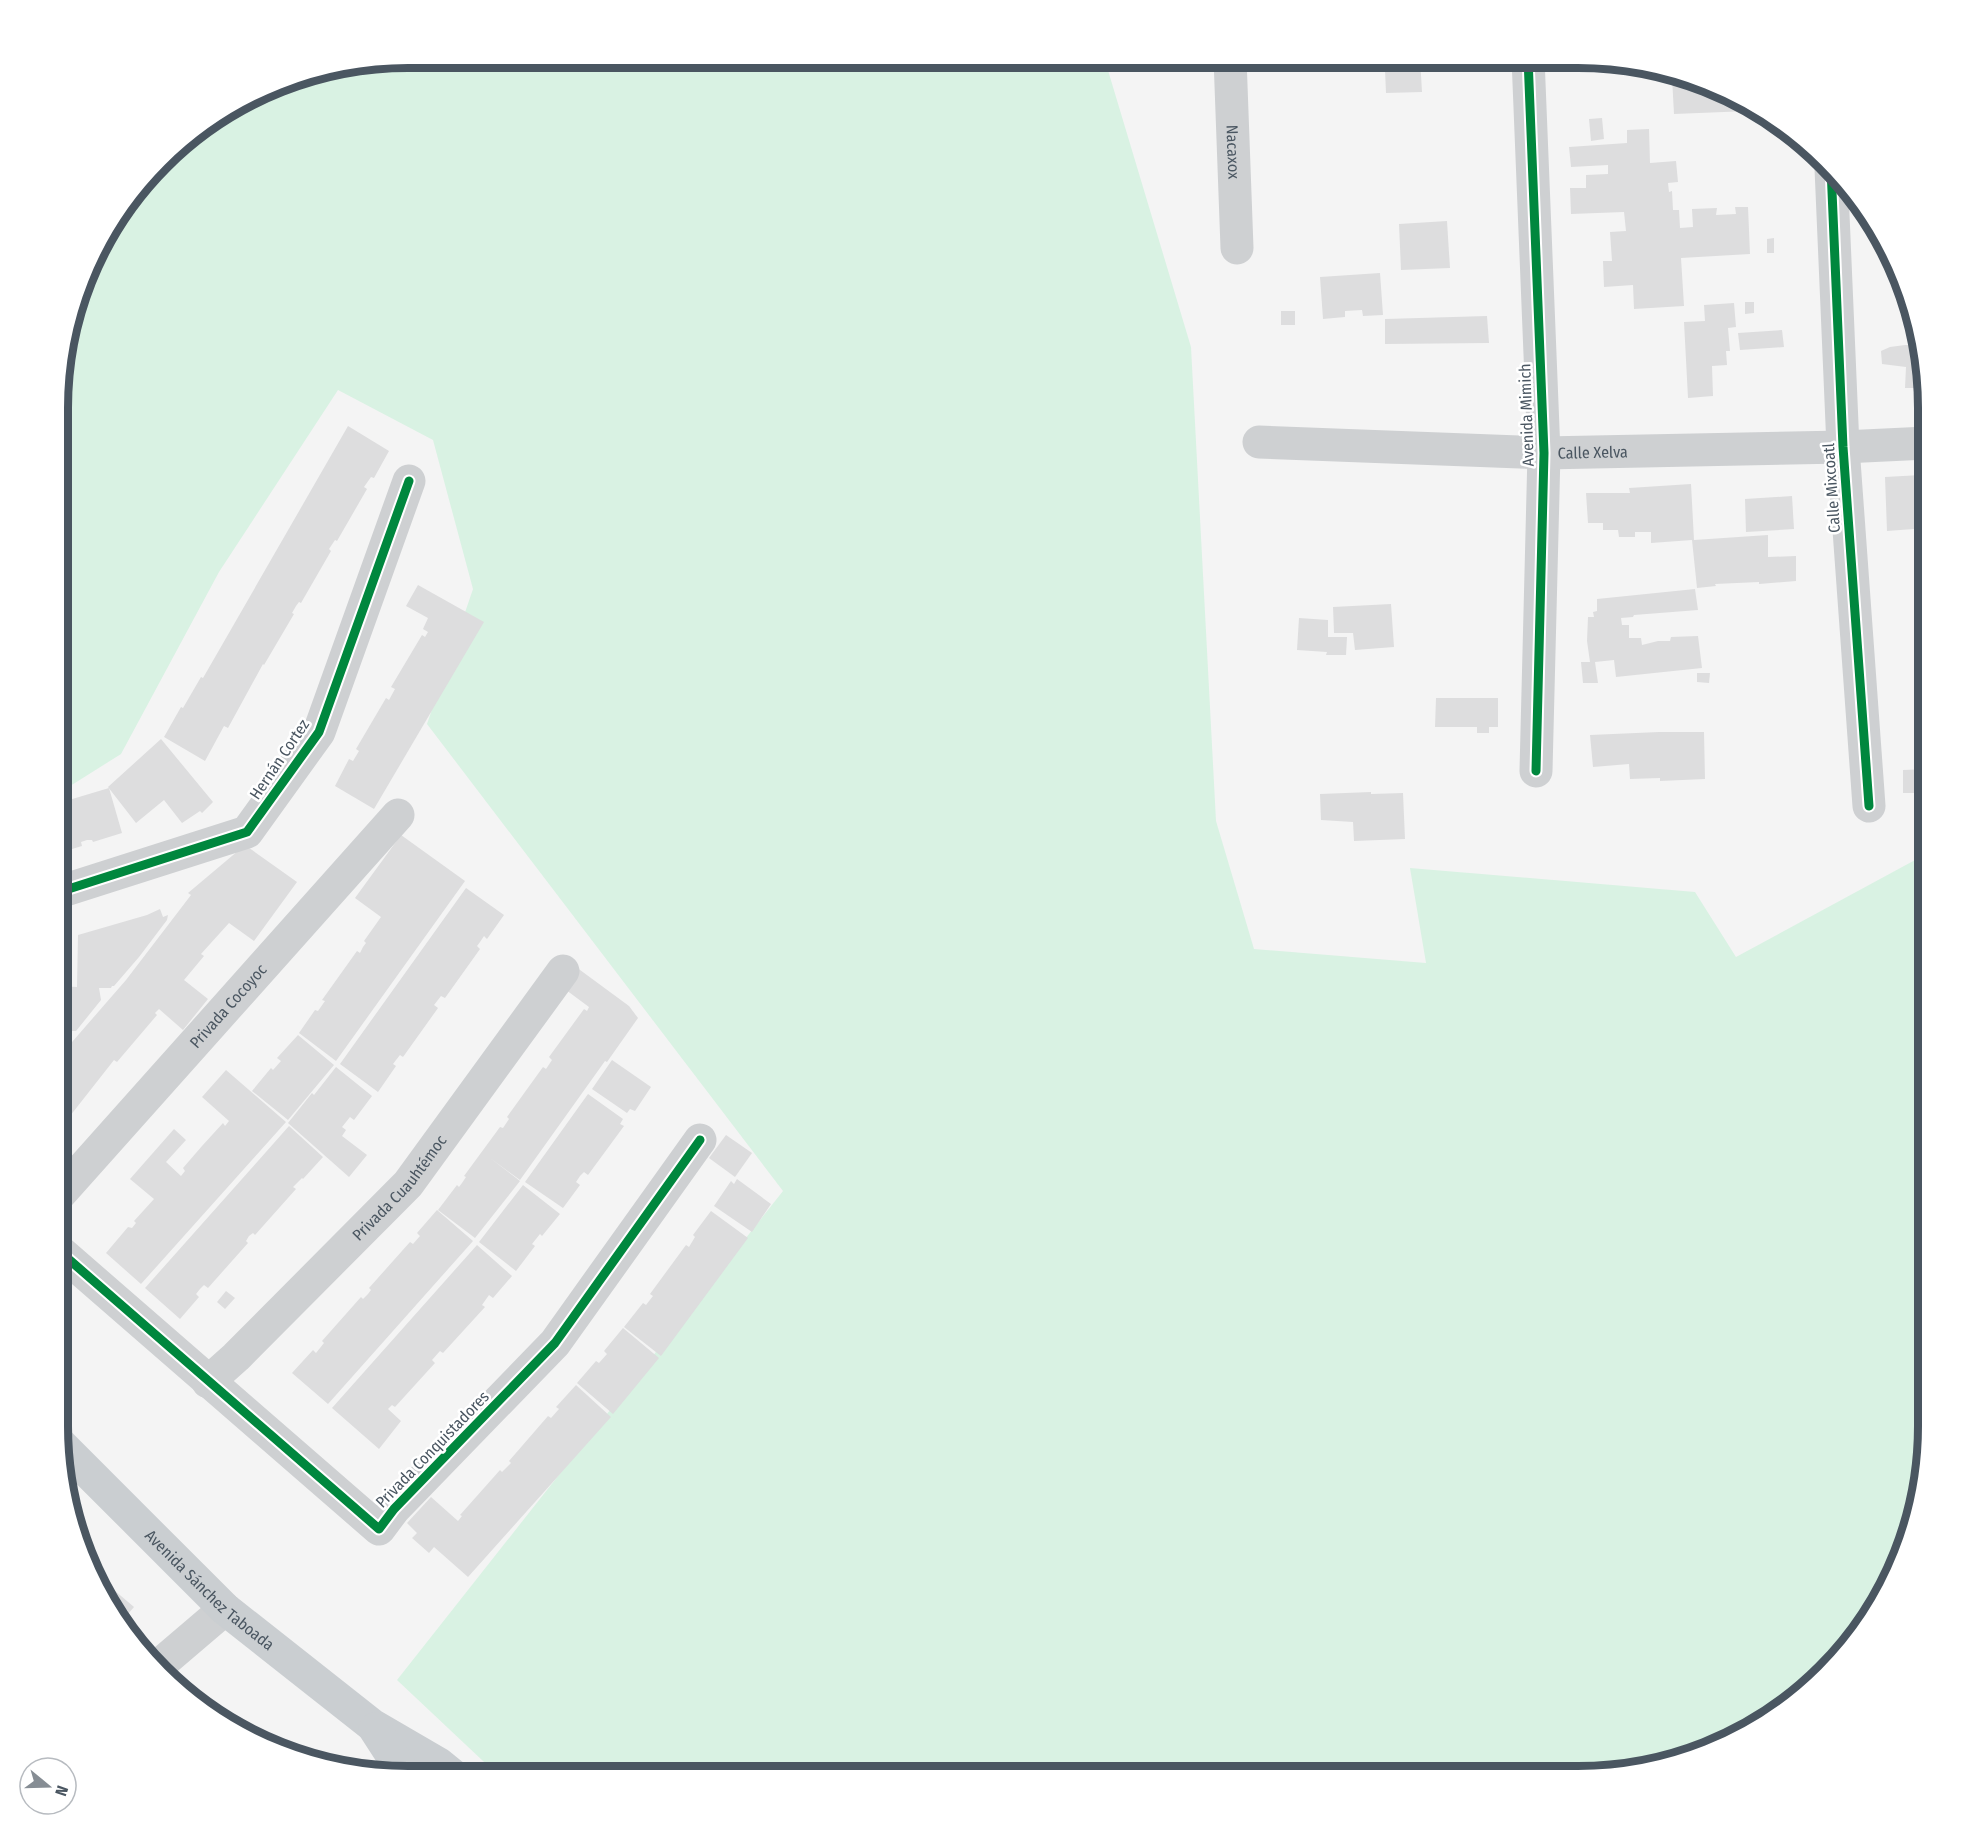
<svg xmlns="http://www.w3.org/2000/svg" width="1985" height="1834" font-family="'Fira Sans Condensed',sans-serif">
	<style>
		.green { fill: #d9f2e3 }
		.building { fill: #ddddde }
		.lines { fill: none; stroke-linecap: round; stroke-linejoin: round }
		.minor { stroke: #ced0d2; stroke-width: 33 }
		.major { stroke: #caced1; stroke-width: 33 }
		.cycleway-casing { stroke: #fff; stroke-width: 13 }
		.cycleway { stroke: #00873e; stroke-width: 9 }
		.labels { text-anchor: middle; stroke-width: 5; stroke-linejoin: round; paint-order: stroke }
		.street-label { font-size: 16px; fill: #4a5661; stroke: #fff }
		.rim { fill: none; stroke: #4a5661; stroke-width: 8 }
	</style>
	<rect width="100%" height="100%" fill="#f4f4f4"/>
	<polygon class="green" points="407,57 1104,57 1191,347 1216,821 1254,949 1426,963 1410,868 1695,892 1736,957 1928,853 1928,1427 1916,1517 1892,1581 1808,1690 1711,1750 1600,1776 500,1777 397,1680 783,1191 427,724 473,589 433,440 338,390 219,572 121,754 59,793 60,361 104,232 177,144 294,76"/>
	<g class="building">
		<polygon points="1267,58 1420,58 1422,92 1386,93 1385,70 1361,71 1361,63 1340,64 1340,61 1267,63"/>
		<polygon points="1672,77 1733,93 1748,105 1749,111 1674,114"/>
		<polygon points="1602,118 1604,139 1591,141 1589,119"/>
		<polygon points="1649,129 1650,163 1676,161 1678,182 1668,183 1669,192 1672,191 1673,210 1679,210 1680,228 1693,227 1692,209 1717,208 1716,215 1736,214 1735,207 1748,207 1750,254 1681,258 1684,306 1634,309 1633,285 1604,287 1603,261 1612,261 1610,232 1626,231 1624,212 1571,214 1570,188 1586,188 1586,175 1608,174 1608,165 1571,167 1569,147 1627,143 1627,130"/>
		<polygon points="1447,221 1450,268 1401,270 1399,224"/>
		<polygon points="1774,238 1774,253 1767,253 1767,239"/>
		<polygon points="1380,273 1383,315 1363,316 1362,310 1345,311 1345,317 1323,319 1320,277"/>
		<polygon points="1745,302 1754,302 1754,313 1745,314"/>
		<polygon points="1734,303 1736,327 1728,328 1730,351 1726,351 1727,365 1712,366 1713,396 1688,398 1684,322 1705,321 1704,305"/>
		<rect x="1281" y="311" width="14" height="14"/>
		<polygon points="1487,316 1489,343 1385,344 1385,319"/>
		<polygon points="1782,330 1784,347 1740,350 1738,333"/>
		<polygon points="1905,345 1918,345 1927,388 1905,388 1906,367 1882,364 1881,351 1890,347"/>
		<polygon points="348,426 389,451 374,478 371,477 364,487 367,489 337,541 335,540 329,549 331,551 301,603 299,602 296,606 292,613 294,614 264,665 263,664 228,728 224,726 205,761 164,737 181,707 183,708 201,677 203,678"/>
		<polygon points="1921,475 1923,513 1927,513 1927,528 1887,531 1885,477"/>
		<polygon points="1691,484 1694,540 1768,535 1768,557 1796,556 1796,581 1759,584 1759,582 1715,584 1716,586 1697,588 1692,540 1651,543 1651,532 1635,532 1635,537 1619,537 1618,530 1603,530 1603,523 1588,523 1586,493 1630,493 1629,488"/>
		<polygon points="1792,496 1794,529 1746,532 1745,499"/>
		<polygon points="1927,576 1927,623 1917,624 1914,577"/>
		<polygon points="418,585 484,622 374,809 335,786 349,759 353,761 359,751 356,749 386,698 389,700 395,689 391,687 422,635 425,637 428,632 423,629 428,618 406,606"/>
		<polygon points="1695,589 1698,610 1634,615 1633,617 1621,618 1622,625 1629,625 1629,638 1641,638 1642,645 1658,641 1670,641 1671,637 1698,636 1702,668 1616,677 1614,660 1595,662 1598,683 1583,683 1581,662 1590,662 1587,641 1588,617 1594,617 1593,612 1597,611 1597,599"/>
		<polygon points="1391,604 1394,647 1355,650 1353,633 1334,633 1333,607"/>
		<polygon points="1299,618 1328,620 1328,637 1347,637 1346,655 1326,655 1327,652 1297,650"/>
		<polygon points="1927,626 1927,657 1917,658 1915,627"/>
		<polygon points="1697,673 1710,673 1709,683 1697,682"/>
		<polygon points="1436,698 1498,698 1498,727 1489,727 1489,733 1477,733 1477,727 1435,727"/>
		<polygon points="1659,732 1704,732 1705,779 1660,781 1660,778 1630,779 1629,764 1593,767 1590,735"/>
		<polygon points="161,739 213,802 202,813 200,811 182,823 164,800 136,823 108,787"/>
		<polygon points="1928,769 1928,793 1903,793 1903,770"/>
		<polygon points="109,788 122,833 93,842 92,840 87,840 81,842 82,846 59,853 59,803"/>
		<polygon points="1371,792 1371,794 1403,793 1405,839 1354,841 1353,822 1321,820 1320,794"/>
		<polygon points="401,835 465,881 336,1061 299,1033 315,1010 318,1011 325,1001 322,1000 357,951 360,953 363,947 366,943 364,941 381,917 355,898"/>
		<polygon points="245,845 297,882 254,941 229,923 201,954 204,956 184,980 208,999 183,1030 159,1009 155,1013 157,1015 117,1062 114,1060 70,1116 67,1113 58,1123 59,1057 126,980 191,895 188,893"/>
		<polygon points="466,888 504,915 487,939 484,936 480,942 477,946 480,949 445,998 441,996 434,1005 438,1008 403,1057 400,1055 396,1060 393,1064 396,1066 378,1092 340,1064"/>
		<polygon points="160,909 163,917 168,915 167,920 139,957 114,986 112,986 111,988 99,988 101,1000 76,1031 59,1031 59,986 77,987 78,935 147,915"/>
		<polygon points="576,967 629,1006 638,1018 607,1062 605,1061 520,1180 490,1158 520,1181 475,1238 438,1210 457,1185 459,1187 462,1183 466,1177 464,1176 500,1127 503,1128 509,1119 507,1117 543,1067 546,1069 552,1060 549,1057 584,1009 587,1011 589,1007 562,987"/>
		<polygon points="298,1035 334,1065 288,1120 252,1091 271,1068 273,1070 281,1061 277,1058"/>
		<polygon points="612,1060 651,1087 635,1111 630,1109 627,1113 592,1089"/>
		<polygon points="336,1067 372,1096 354,1120 350,1117 342,1127 346,1130 342,1136 367,1155 349,1177 288,1123 312,1093 314,1095"/>
		<polygon points="226,1070 286,1122 141,1284 106,1253 128,1227 132,1228 136,1223 134,1221 154,1199 130,1179 174,1129 186,1140 166,1162 181,1176 185,1171 183,1168 202,1146 223,1123 225,1126 229,1121 202,1097"/>
		<polygon points="588,1094 623,1119 620,1124 624,1126 588,1175 584,1172 580,1176 576,1182 580,1185 563,1208 525,1182"/>
		<polygon points="289,1126 323,1157 303,1179 302,1178 293,1187 296,1189 255,1235 253,1233 249,1236 246,1241 248,1243 208,1288 204,1285 200,1289 196,1294 199,1297 180,1319 145,1288"/>
		<polygon points="726,1135 752,1153 735,1177 709,1158"/>
		<polygon points="737,1179 771,1204 752,1232 714,1206 731,1181 734,1184"/>
		<polygon points="523,1185 560,1214 542,1236 540,1234 532,1244 535,1246 516,1271 479,1242"/>
		<polygon points="437,1210 473,1241 328,1404 292,1373 313,1350 316,1353 324,1343 322,1341 361,1297 363,1299 368,1294 371,1290 369,1288 410,1242 413,1244 420,1236 417,1233"/>
		<polygon points="711,1211 748,1238 661,1356 624,1327 643,1303 646,1305 653,1296 650,1294 686,1245 689,1247 695,1237 693,1235"/>
		<polygon points="477,1245 512,1276 493,1298 489,1295 482,1305 485,1307 443,1353 440,1351 432,1360 435,1363 395,1407 392,1405 388,1409 401,1421 379,1449 332,1408"/>
		<polygon points="226,1291 235,1298 225,1309 217,1302"/>
		<polygon points="623,1328 659,1358 613,1414 577,1383 596,1361 599,1363 607,1354 604,1351"/>
		<polygon points="576,1385 611,1417 468,1577 434,1547 429,1553 412,1538 417,1533 407,1523 431,1497 458,1521 462,1516 460,1515 500,1470 502,1472 511,1463 509,1461 548,1416 551,1418 559,1409 556,1407"/>
		<polygon points="88,1568 134,1607 121,1622 105,1594"/>
	</g>
	<g class="lines">
		<g class="minor">
			<path id="s1" d="M1230,58l7,190"/>
			<polyline points="1528,58 1544,453 1536,771"/>
			<polyline points="1831,168 1843,447 1869,806"/>
			<path id="s2" d="M1259,442l285,11 299,-6 84,-4"/>
			<polyline points="59,892 247,832 319,732 409,481"/>
			<path id="s3" d="M58,1196l340,-381"/>
			<polyline points="58,1250 379,1529 394,1509 555,1343 700,1140"/>
			<path id="s4" d="M208,1382l28,-25 172,-173 155,-213"/>
			<polyline points="157,1667 225,1609"/>
		</g>
		<g class="major">
			<path id="s5" d="M58,1442l167,167 147,116 67,39 16,13"/>
			<polyline points="375,1729 406,1777"/>
		</g>
		<g class="cycleway-casing">
			<g id="cycleway">
				<polyline points="1528,58 1544,453 1536,771"/>
				<polyline points="1831,168 1843,447 1869,806"/>
				<polyline points="59,892 247,832 319,732 409,481"/>
				<polyline points="58,1250 379,1529 394,1509 555,1343 700,1140"/>
			</g>
		</g>
		<use href="#cycleway" class="cycleway"/>
	</g>
	<g class="labels">
		<g class="street-label">
			<text dy="6" stroke="none"><textPath href="#s1" startOffset="94">Nacaxox</textPath></text>
			<text transform="translate(1526 415) rotate(-92)" y="6">Avenida Mimich</text>
			<text dy="6" stroke="none"><textPath href="#s2" startOffset="334">Calle Xelva</textPath></text>
			<text transform="translate(1831 488) rotate(-94)" y="6">Calle Mixcoatl</text>
			<text transform="translate(279 759) rotate(-56)" y="6">Hernán Cortez</text>
			<text dy="6" stroke="none"><textPath href="#s3" startOffset="255">Privada Cocoyoc</textPath></text>
			<text dy="6" stroke="none"><textPath href="#s4" startOffset="273">Privada Cuauhtémoc</textPath></text>
			<text transform="translate(432 1449) rotate(-46)" y="6">Privada Conquistadores</text>
			<text dy="6" stroke="none"><textPath href="#s5" startOffset="212">Avenida Sánchez Taboada</textPath></text>
		</g>
	</g>
	<path d="M0 0H1985V1834H0ZM408 68H1578A340 340 0 0 1 1918 408V1426A340 340 0 0 1 1578 1766H408A340 340 0 0 1 68 1426V408A340 340 0 0 1 408 68Z" fill="#fff" fill-rule="evenodd"/>
	<path class="rim" d="M408 68H1578A340 340 0 0 1 1918 408V1426A340 340 0 0 1 1578 1766H408A340 340 0 0 1 68 1426V408A340 340 0 0 1 408 68Z"/>
	<g transform="translate(48 1786) rotate(109)"><circle r="28" fill="#ffffff" stroke="#b7bbc0" stroke-width="1.5"/>
	<path d="M0-4.5L10 22L0 15L-10 22Z" fill="#868d94"/>
	<text y="-9" font-size="16" font-weight="bold" text-anchor="middle" fill="#4a5661">N</text>
	</g>
</svg>
